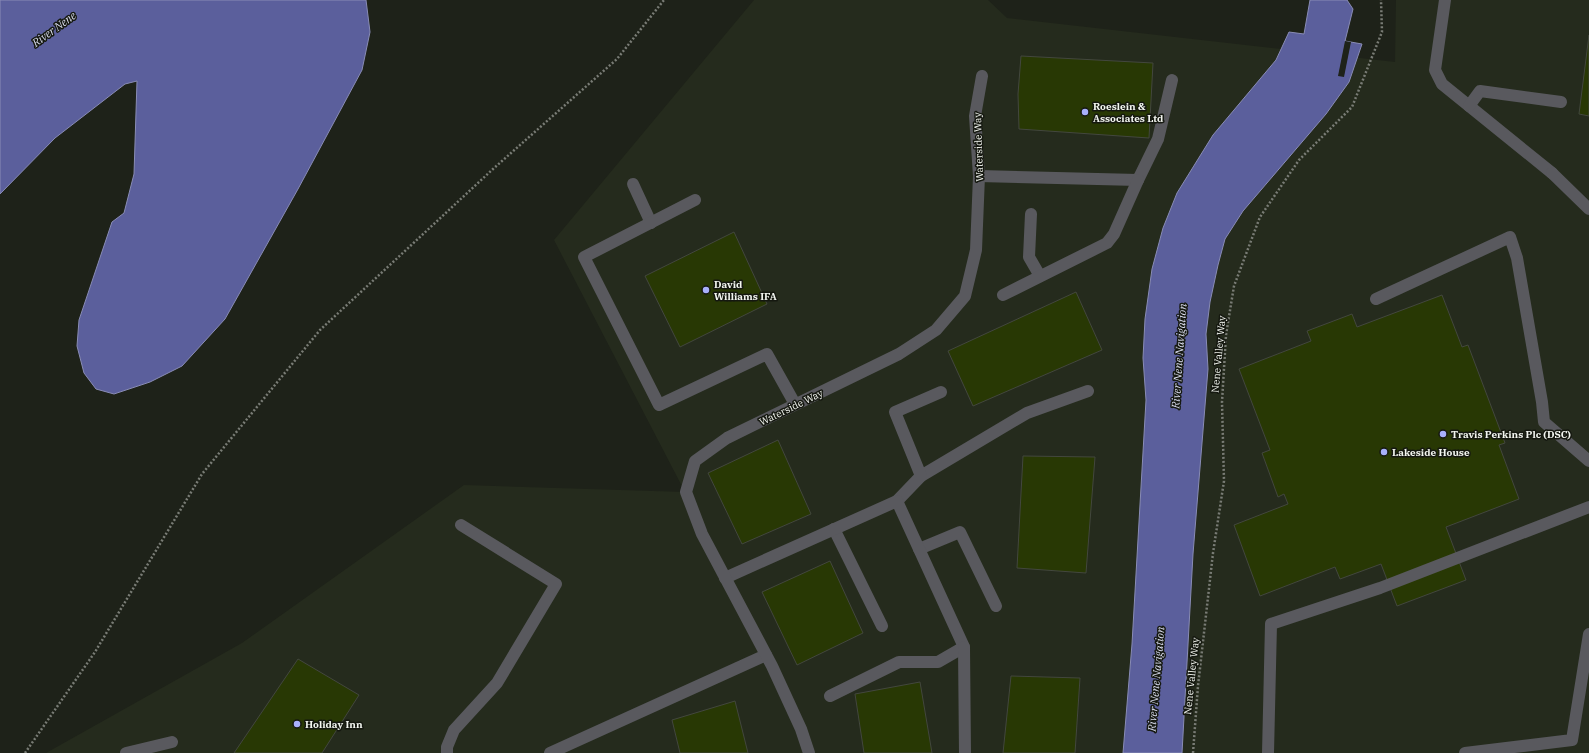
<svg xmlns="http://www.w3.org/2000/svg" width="1589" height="753" font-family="'IBM Plex Serif',serif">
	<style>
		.built { fill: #252b1d }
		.water { fill: #5b5f9c; stroke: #898cb5 }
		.pier { fill: #1e2219 }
		.building { fill: #283804; stroke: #43473e }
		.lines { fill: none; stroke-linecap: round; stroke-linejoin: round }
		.path { stroke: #797c75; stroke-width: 2.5; stroke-dasharray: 2 2; stroke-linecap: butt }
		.lane { stroke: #59595e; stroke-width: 12 }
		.street { stroke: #59595e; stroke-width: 12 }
		.poi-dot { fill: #a8b0fc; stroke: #151810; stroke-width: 1.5 }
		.labels { text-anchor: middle; stroke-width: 3; stroke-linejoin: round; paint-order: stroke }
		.poi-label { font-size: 10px; font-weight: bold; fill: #f3f6f0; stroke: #151810; text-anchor: start }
		.street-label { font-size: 10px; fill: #f3f6f0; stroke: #151810 }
		.water-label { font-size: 11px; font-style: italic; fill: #dcdff1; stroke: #151810 }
	</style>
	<rect width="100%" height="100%" fill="#1e2219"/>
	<polygon class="built" points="754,0 988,0 1007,18 1395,62 1396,0 1589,0 1589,753 46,753 242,643 464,485 685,492 554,240"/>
	<g class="water">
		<polygon points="0,0 366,0 370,32 362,70 298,189 225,319 182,366 150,382 114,394 96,389 84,373 77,346 79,320 112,222 124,213 134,174 137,81 125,84 55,138 0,194"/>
		<polygon points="1310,0 1347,0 1353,9 1345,41 1362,44 1349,82 1326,114 1243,211 1225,239 1218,265 1210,302 1206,334 1208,369 1193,554 1182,753 1123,753 1132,644 1146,400 1143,358 1145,319 1152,269 1163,228 1177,193 1213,135 1276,60 1289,32 1304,34"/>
	</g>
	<polygon class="pier" points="1345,41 1351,42 1344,77 1338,76"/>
	<g class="building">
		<polygon points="1589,35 1589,116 1579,114"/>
		<polygon points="1021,56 1153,63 1149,138 1019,129 1018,94"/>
		<polygon points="734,232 767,304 680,347 645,276"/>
		<polygon points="1076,292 1102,350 973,406 948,351"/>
		<polygon points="1442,295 1462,347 1468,345 1505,443 1499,445 1519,499 1446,527 1466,580 1397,606 1381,564 1340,579 1335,567 1260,596 1234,525 1288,504 1284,494 1278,497 1262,453 1270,450 1239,369 1311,341 1307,331 1352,314 1357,327"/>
		<polygon points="778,440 811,514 742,544 708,473"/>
		<polygon points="1023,456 1095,457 1086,573 1017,568"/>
		<polygon points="830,561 863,633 797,665 762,592"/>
		<polygon points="298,659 359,695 322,753 234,753"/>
		<polygon points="1011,676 1080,678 1075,753 1003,753"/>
		<polygon points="920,682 932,753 864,753 855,694"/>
		<polygon points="735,701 748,753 680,753 672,720"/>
	</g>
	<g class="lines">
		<g class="path">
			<polyline points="25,753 95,652 202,474 320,330 493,169 617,59 664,0"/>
			<polyline points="1193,753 1198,686 1213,553 1224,481 1222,402 1226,335 1234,286 1260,217 1299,160 1352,107 1382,32 1381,0"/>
		</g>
		<g class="lane">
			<polyline points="1445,0 1435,70 1442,84 1552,173"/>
			<polyline points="1469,106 1480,91 1561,102"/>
			<polyline points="979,176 1138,180 1158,139 1172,80"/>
			<polyline points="633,184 651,223"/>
			<polyline points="695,200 584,257 659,405 767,354 795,404"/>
			<polyline points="1031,214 1029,257 1040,276"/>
			<polyline points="1003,295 1107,243 1114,234 1138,180"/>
			<polyline points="1376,299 1510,237 1517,258 1542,402 1544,422 1589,461"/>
			<polyline points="921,476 1027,413 1088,391"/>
			<polyline points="897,501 921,476 895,412 941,392"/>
			<polyline points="834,529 882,626"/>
			<polyline points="919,549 960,532 996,606"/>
			<polyline points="725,578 897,501 964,647 938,662 899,662 830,696"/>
			<polyline points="964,647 965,753"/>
			<polyline points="126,753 172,742"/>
			<polyline points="447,753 447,747 454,730 497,683 556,584 461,525"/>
			<polyline points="550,753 766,655"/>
			<polyline points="1268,753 1271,624 1380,588 1589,507"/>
			<polyline points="1465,753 1572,740 1589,634"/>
		</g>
		<g class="street">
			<polyline points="1552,173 1589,209"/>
			<polyline points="809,753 801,729 772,666 702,534 686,492 695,461 727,438 899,354 936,330 965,296 976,250 979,176 975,116 982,76"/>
		</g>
	</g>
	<g class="poi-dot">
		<circle cx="1085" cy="112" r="4"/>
		<circle cx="706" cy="290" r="4"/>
		<circle cx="1443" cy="434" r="4"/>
		<circle cx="1384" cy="452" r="4"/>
		<circle cx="297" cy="724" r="4"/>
	</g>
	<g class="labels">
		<g class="poi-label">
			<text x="1093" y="110">Roeslein &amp;<tspan x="1093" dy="12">Associates Ltd</tspan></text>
			<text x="714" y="288">David<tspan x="714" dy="12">Williams IFA</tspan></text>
			<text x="1451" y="438">Travis Perkins Plc (DSC)</text>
			<text x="1392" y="456">Lakeside House</text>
			<text x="305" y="728">Holiday Inn</text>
		</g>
		<g class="street-label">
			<text transform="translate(978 147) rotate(-92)" y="4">Waterside Way</text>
			<text transform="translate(1218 354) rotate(-85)" y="4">Nene Valley Way</text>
			<text transform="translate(791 407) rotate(-26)" y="4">Waterside Way</text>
			<text transform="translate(1191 676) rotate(-84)" y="4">Nene Valley Way</text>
		</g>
		<g class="water-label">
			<text transform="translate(54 29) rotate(-36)" y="4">River Nene</text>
			<text transform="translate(1179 356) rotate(-86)" y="4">River Nene Navigation</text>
			<text transform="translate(1156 679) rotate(-85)" y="4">River Nene Navigation</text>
		</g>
	</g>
</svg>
